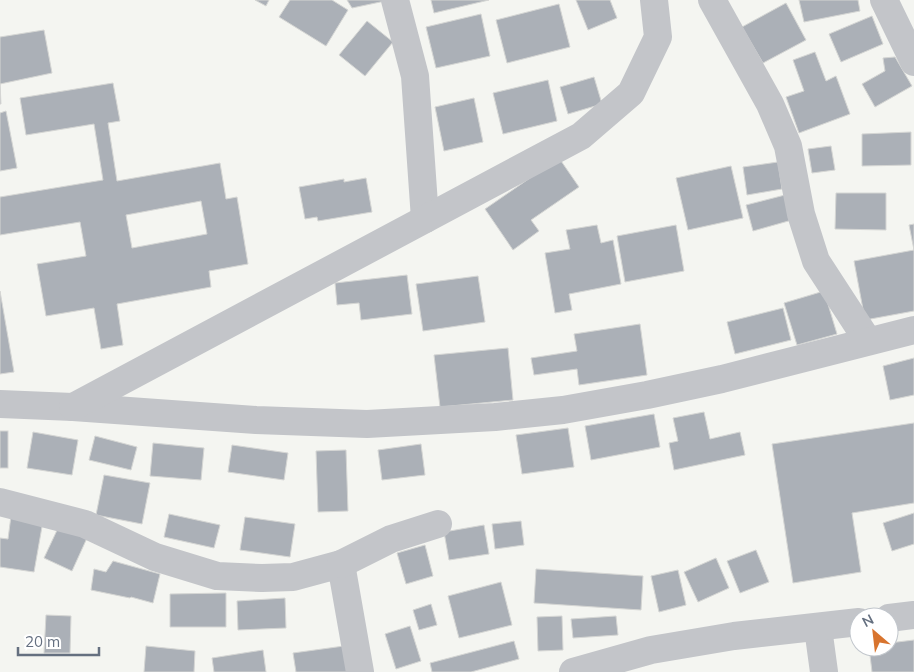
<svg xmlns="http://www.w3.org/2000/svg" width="914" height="672" font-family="Mulish,sans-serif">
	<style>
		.building { fill: #abb0b7; stroke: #d5d6d4; fill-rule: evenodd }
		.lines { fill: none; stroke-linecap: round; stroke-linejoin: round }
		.minor { stroke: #c3c5c9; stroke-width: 28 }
	</style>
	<rect width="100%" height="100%" fill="#f4f5f1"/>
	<g class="building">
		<polygon points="255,0 269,0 266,6"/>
		<polygon points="290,0 332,0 348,10 326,46 279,17"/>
		<polygon points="347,0 385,0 385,1 352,8"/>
		<polygon points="431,0 489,0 434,13"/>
		<polygon points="576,0 610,0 617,18 588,30"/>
		<polygon points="799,0 858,0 860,11 804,22"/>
		<polygon points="786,3 806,40 763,63 742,27"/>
		<polygon points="559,4 570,47 507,63 496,20"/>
		<polygon points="481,14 490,56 436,68 426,27"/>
		<polygon points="872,16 883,44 841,62 829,34"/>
		<polygon points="367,21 393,42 365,76 339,55"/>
		<polygon points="44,30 52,73 0,84 1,104 0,104 0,37"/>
		<polygon points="815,52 826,81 836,76 850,114 799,133 786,97 804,91 793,60"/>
		<polygon points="895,57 912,86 875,107 862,84 885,71 883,58"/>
		<polygon points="594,77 602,104 568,114 560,87"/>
		<polygon points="548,80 557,121 503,134 493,93"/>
		<path d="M113,83l7,38 -12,2 9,58 103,-18 6,36 11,-2 11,67 -39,7 2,16 -94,17 6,41 -22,4 -7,-41 -48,8 -9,-52 49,-8 -6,-34 -80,13v-38l103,-17 -9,-56 -68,11 -6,-37zM201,201l6,33 -75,14 -6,-33z"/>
		<polygon points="474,98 483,142 444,151 435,107"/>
		<polygon points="6,111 17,168 0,171 0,113"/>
		<polygon points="911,132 911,165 862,166 862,134"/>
		<polygon points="831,146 835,170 812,173 808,149"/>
		<polygon points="559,158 579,187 531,220 539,231 513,250 485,209"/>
		<polygon points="778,162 782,189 747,195 743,167"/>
		<polygon points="731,166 743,218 688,230 676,178"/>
		<polygon points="366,178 372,212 318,221 317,217 305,219 299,187 344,179 344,182"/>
		<polygon points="836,193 886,193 886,230 835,229"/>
		<polygon points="785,195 792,220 753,231 746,205"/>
		<polygon points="914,224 914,311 865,320 854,261 914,250 909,225"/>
		<polygon points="597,225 601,243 613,240 621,284 569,294 572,310 555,313 545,253 570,249 566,230"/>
		<polygon points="676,225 684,271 625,282 617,236"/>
		<polygon points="407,275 412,314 361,320 359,303 337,305 335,283"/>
		<polygon points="478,276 485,322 423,331 416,284"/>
		<polygon points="0,291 14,372 0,374"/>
		<polygon points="824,291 837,334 797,345 784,303"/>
		<polygon points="783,308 791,340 735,354 727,322"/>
		<polygon points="640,324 647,375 579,385 577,369 534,375 531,358 577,351 574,334"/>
		<polygon points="508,348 513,400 440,407 434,355"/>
		<polygon points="914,358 914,395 890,400 883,366"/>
		<polygon points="704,412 710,439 740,432 745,455 674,470 669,443 678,441 673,418"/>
		<polygon points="654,414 660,447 591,460 585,426"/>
		<polygon points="914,423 914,503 852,513 861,572 793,583 772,444"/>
		<polygon points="568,428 574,467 522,474 516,435"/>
		<rect x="0" y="431" width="8" height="37"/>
		<polygon points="33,432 78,440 72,475 27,468"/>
		<polygon points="95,436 137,447 131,470 89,460"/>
		<polygon points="153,443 204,448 201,480 150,476"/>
		<polygon points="421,444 425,475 382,480 378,450"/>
		<polygon points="232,445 288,453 284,480 228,472"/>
		<polygon points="346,450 348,511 318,512 316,451"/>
		<polygon points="104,475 150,483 142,524 96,515"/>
		<polygon points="914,513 914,544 892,551 883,523"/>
		<polygon points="169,514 220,525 214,548 164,537"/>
		<polygon points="11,516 43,521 34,572 0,567 0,538 8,539"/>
		<polygon points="245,517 295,524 290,557 240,550"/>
		<polygon points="521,521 524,545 495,549 492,524"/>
		<polygon points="484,525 489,554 449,560 444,532"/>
		<polygon points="59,526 87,538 72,571 44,558"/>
		<polygon points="425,545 433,576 406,584 397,553"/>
		<polygon points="756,550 769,582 740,593 727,561"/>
		<polygon points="716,558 729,588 698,602 684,572"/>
		<polygon points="113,561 160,574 153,603 131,597 130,598 91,590 94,569 106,572"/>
		<polygon points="536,569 643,576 641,610 534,603"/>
		<polygon points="678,570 686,605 659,612 651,576"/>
		<polygon points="501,582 512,625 459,638 448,596"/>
		<polygon points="226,593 226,627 170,627 170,594"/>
		<polygon points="285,598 286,628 238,630 237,601"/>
		<polygon points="431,604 437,625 419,630 413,610"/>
		<polygon points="46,615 71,616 70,653 44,653"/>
		<polygon points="562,616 563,650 538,651 537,617"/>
		<polygon points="616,616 618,635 573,638 571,619"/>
		<polygon points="410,626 421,661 396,669 385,634"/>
		<polygon points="914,640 914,672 872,672 869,647 889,647 889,643"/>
		<polygon points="514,641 519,659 471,672 432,672 430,663"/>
		<polygon points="146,646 195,651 194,672 144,672"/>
		<polygon points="344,646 348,672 296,672 293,653"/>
		<polygon points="263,650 266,672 214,672 212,658"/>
	</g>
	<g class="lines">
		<g class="minor">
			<polyline points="395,0 415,76 425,219"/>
			<polyline points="712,0 770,104 788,146 801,214 816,261 868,341"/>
			<polyline points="884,0 914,62"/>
			<polyline points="0,404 73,407 256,420 367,424 495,417 563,410 647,395 722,379 914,330"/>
			<polyline points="73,407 581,136 631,93 658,37 654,0"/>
			<polyline points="0,502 85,524 155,557 217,576 262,578 293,577 341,564 360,672"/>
			<polyline points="341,564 391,539 438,524"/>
			<polyline points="889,618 914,615"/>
			<polyline points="818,628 824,672"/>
			<polyline points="573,672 651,650 734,636 859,622"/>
		</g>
	</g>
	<g transform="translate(874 632) rotate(332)"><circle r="24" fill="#ffffff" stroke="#c1c6cc"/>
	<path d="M0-4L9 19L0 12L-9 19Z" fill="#d8742e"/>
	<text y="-8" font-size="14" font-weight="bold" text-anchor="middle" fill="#657080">N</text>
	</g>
	<path d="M18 647v8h81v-8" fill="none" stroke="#657080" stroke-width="2.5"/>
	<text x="25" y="647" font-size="15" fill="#657080" stroke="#ffffff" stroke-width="4" paint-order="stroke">20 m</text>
</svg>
